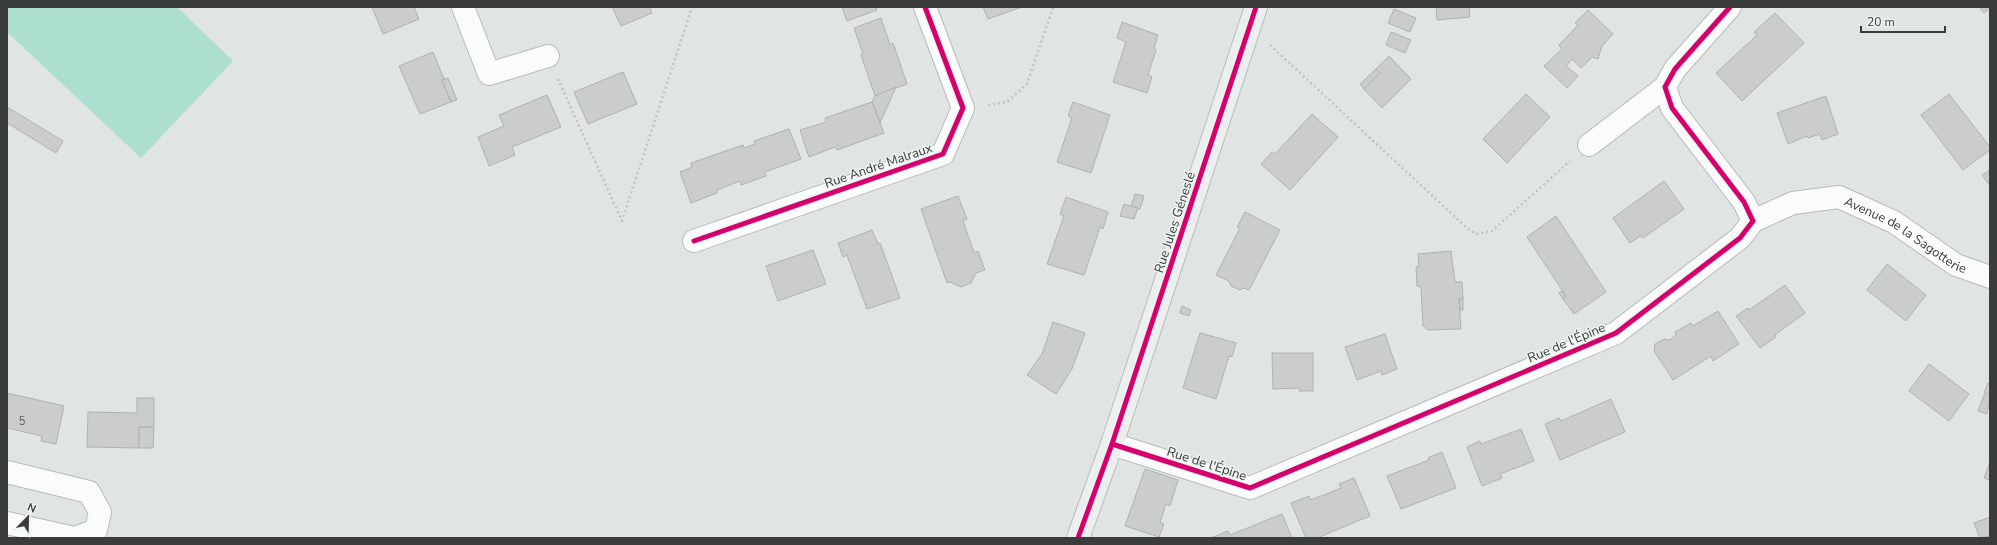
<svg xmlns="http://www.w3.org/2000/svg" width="1997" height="545" font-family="'Nunito Sans',sans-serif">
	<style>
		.green { fill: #acdfd0 }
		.building { fill: #cacdcc; stroke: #aeb2b0 }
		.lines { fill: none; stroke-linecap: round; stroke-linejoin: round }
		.street-casing { stroke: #b8bbba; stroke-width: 24 }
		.secondary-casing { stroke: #b8bbba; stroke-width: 24 }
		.path { stroke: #c1c2c2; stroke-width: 2.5; stroke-dasharray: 2 3; stroke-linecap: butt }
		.street { stroke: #fafbfb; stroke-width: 22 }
		.secondary { stroke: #ebf0ef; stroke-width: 22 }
		.cycleway-casing { stroke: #ecf3f0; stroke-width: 8 }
		.cycleway { stroke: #d6006c; stroke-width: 5 }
		.labels { text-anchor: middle; stroke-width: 3; stroke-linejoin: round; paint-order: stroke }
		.number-label { font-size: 11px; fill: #5d605f }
		.street-label { font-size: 13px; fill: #393c3b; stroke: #ecf3f0 }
	</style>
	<rect width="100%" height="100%" fill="#e0e4e2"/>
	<polygon class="green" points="7,7 177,7 233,61 141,158 7,32"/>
	<g class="building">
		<polygon points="372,7 414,7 419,19 383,34"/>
		<polygon points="612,7 650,7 652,13 621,26"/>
		<polygon points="842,7 876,7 877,10 847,21"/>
		<polygon points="983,7 1022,7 988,19"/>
		<polygon points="1436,7 1469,7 1470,17 1437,20"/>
		<polygon points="1979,7 1990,7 1990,8 1984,13"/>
		<polygon points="1394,9 1416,18 1410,32 1388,23"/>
		<polygon points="1588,10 1613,34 1602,46 1598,59 1592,57 1581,68 1572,59 1566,66 1578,76 1567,88 1544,66 1562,49 1559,45 1578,25 1575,23"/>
		<polygon points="1775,13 1804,43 1742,101 1716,73 1757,35 1754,32"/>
		<polygon points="881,18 890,45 893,43 907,84 875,96 861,55 863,54 854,28"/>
		<polygon points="1122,22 1158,35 1154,48 1156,50 1148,75 1152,77 1147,93 1113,82 1126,42 1117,38"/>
		<polygon points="1391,32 1411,40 1405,53 1386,45"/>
		<polygon points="433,52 444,79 442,80 451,102 420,114 399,66"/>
		<polygon points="1389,56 1411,79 1382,108 1364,89 1380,73 1376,69"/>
		<polygon points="1376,69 1380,73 1364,89 1360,84"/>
		<polygon points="623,72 637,104 588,124 574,92"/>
		<polygon points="448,78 457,100 451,102 442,80"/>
		<polygon points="896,87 880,123 872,102 875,96"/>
		<polygon points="1526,94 1550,117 1507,163 1483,139"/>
		<polygon points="1949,94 1990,147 1990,150 1963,170 1921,115"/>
		<polygon points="547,95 561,127 512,147 515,155 489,166 478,137 504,126 499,115"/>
		<polygon points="1826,96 1838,134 1822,140 1820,134 1808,138 1807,136 1788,144 1777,113"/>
		<polygon points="872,102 884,133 837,150 835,147 809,157 800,130 826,122 825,118"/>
		<polygon points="1073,102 1110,115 1091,173 1057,162 1072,118 1068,116"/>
		<polygon points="7,107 63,141 56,153 7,123"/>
		<polygon points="1312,114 1338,137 1290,190 1261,164 1272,152 1275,154"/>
		<polygon points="789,129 801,159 765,172 766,176 741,185 740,181 717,190 717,193 691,203 680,172 692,167 691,163 743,145 744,148 755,144 754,141"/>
		<polygon points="1990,170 1990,186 1982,175"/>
		<polygon points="1664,181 1684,209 1643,238 1640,236 1630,243 1613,218"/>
		<polygon points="1135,194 1144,196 1140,209 1131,206"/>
		<polygon points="958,196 967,219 963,221 974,253 978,251 985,270 976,273 971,283 961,287 950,282 947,283 921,209"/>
		<polygon points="1066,197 1108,212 1103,229 1100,227 1084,275 1047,264 1064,216 1060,214"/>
		<polygon points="1124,204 1138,208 1134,219 1120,216"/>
		<polygon points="1245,212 1280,230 1249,290 1243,288 1240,290 1231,286 1229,281 1216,275 1240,228 1237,227"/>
		<polygon points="1556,216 1606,292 1574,314 1563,299 1566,296 1527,237"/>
		<polygon points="872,230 878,244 880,243 900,298 867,309 847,255 843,257 838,243"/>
		<polygon points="813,250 826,284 778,301 766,266"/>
		<polygon points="1451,251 1455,282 1462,282 1463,298 1459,299 1461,329 1428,330 1423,326 1421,287 1417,286 1416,267 1419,266 1418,254"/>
		<polygon points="1887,264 1926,295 1906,321 1867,290"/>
		<polygon points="1785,285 1805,313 1775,335 1776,337 1760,348 1736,316 1748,308 1749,310"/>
		<polygon points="1562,291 1566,296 1563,299 1559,293"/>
		<polygon points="1463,298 1463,310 1460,310 1459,299"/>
		<polygon points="1182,306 1191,310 1189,316 1180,313"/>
		<polygon points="1718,311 1739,344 1713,361 1711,356 1673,380 1654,351 1655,344 1664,339 1670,340 1676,335 1675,332 1691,323 1693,326"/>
		<polygon points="1053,322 1085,333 1072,369 1056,394 1027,375 1042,354"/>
		<polygon points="1200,333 1236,343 1232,357 1229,356 1216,399 1183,388"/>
		<polygon points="1385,334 1397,369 1382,375 1381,371 1357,380 1345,347"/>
		<polygon points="1272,353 1313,353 1313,391 1299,391 1299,388 1273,389"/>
		<polygon points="1929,364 1969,394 1949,421 1909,391"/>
		<polygon points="1988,383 1990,384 1990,395 1984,393"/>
		<polygon points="7,393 64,406 56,444 41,441 42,436 7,428"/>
		<polygon points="1984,395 1990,397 1987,414 1978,411"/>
		<polygon points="137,398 154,398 154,427 139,427 139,448 87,447 88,412 137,413"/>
		<polygon points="1611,399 1625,432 1560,460 1545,424 1559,418 1561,421"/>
		<polygon points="139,427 154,427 153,448 139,448"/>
		<polygon points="1521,429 1534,461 1500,474 1502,478 1482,486 1467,447 1480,441 1481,444"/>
		<polygon points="1442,452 1456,488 1401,509 1387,476 1429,460 1428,458"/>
		<polygon points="1990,462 1990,480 1984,478"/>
		<polygon points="1145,469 1178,480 1170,506 1166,504 1160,522 1164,524 1159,537 1125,526"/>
		<polygon points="1354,478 1370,516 1317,538 1306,538 1291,503 1309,496 1311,500 1341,488 1339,484"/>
		<polygon points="1282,514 1292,538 1211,538 1228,531 1230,535"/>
		<polygon points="1990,517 1990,536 1980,538 1974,523"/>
	</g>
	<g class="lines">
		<g class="street-casing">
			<g id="street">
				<polyline points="463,7 489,74 548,56"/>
				<polyline points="1589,145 1665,87"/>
				<path id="s1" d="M1753,221l40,-18 46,-6 55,25 62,43 34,12"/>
				<polyline points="694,241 943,154 963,108 925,7"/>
				<polyline points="1112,444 1250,488 1616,333 1740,238 1753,221 1744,202 1672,108 1665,87 1675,69 1730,7"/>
				<polyline points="7,472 89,492 100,512 96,530 75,538"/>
				<polyline points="7,523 74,538"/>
			</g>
		</g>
		<g class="secondary-casing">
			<polyline id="secondary" points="1078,538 1112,444 1256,7"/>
		</g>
		<g class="path">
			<polyline points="1270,45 1467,228 1476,234 1492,231 1570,161"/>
			<polyline points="558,79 622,221 692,7"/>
			<polyline points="988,105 1007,102 1027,84 1053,7"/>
		</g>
		<use href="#street" class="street"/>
		<use href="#secondary" class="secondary"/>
		<g class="cycleway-casing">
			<g id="cycleway">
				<polyline points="694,241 943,154 963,108 925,7"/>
				<polyline points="1112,444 1250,488 1616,333 1740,238 1753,221 1744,202 1672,108 1665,87 1675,69 1730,7"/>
				<polyline points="1078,538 1112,444 1256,7"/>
			</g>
		</g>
		<use href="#cycleway" class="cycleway"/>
	</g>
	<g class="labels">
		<g class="number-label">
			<text x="22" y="425">5</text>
		</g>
		<g class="street-label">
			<text transform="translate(878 165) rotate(-19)" y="5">Rue André Malraux</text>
			<text transform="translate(1174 222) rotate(-72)" y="5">Rue Jules Géneslé</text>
			<text dy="5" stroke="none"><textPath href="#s1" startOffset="167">Avenue de la Sagotterie</textPath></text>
			<text transform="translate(1566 342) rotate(-23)" y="5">Rue de l'Épine</text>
			<text transform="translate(1207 463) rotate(18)" y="5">Rue de l'Épine</text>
		</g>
	</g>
	<rect width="1997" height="545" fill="none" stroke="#393c3b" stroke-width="16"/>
	<g transform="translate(28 517) rotate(23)" stroke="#ecf3f0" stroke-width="3" paint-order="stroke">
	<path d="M0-3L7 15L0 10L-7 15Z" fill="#393c3b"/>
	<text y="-6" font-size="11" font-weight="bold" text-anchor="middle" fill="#393c3b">N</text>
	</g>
	<path d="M1861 26v6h84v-6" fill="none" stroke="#393c3b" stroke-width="2"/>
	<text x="1867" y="26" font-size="12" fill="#393c3b" stroke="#ecf3f0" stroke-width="3" paint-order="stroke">20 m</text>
</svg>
